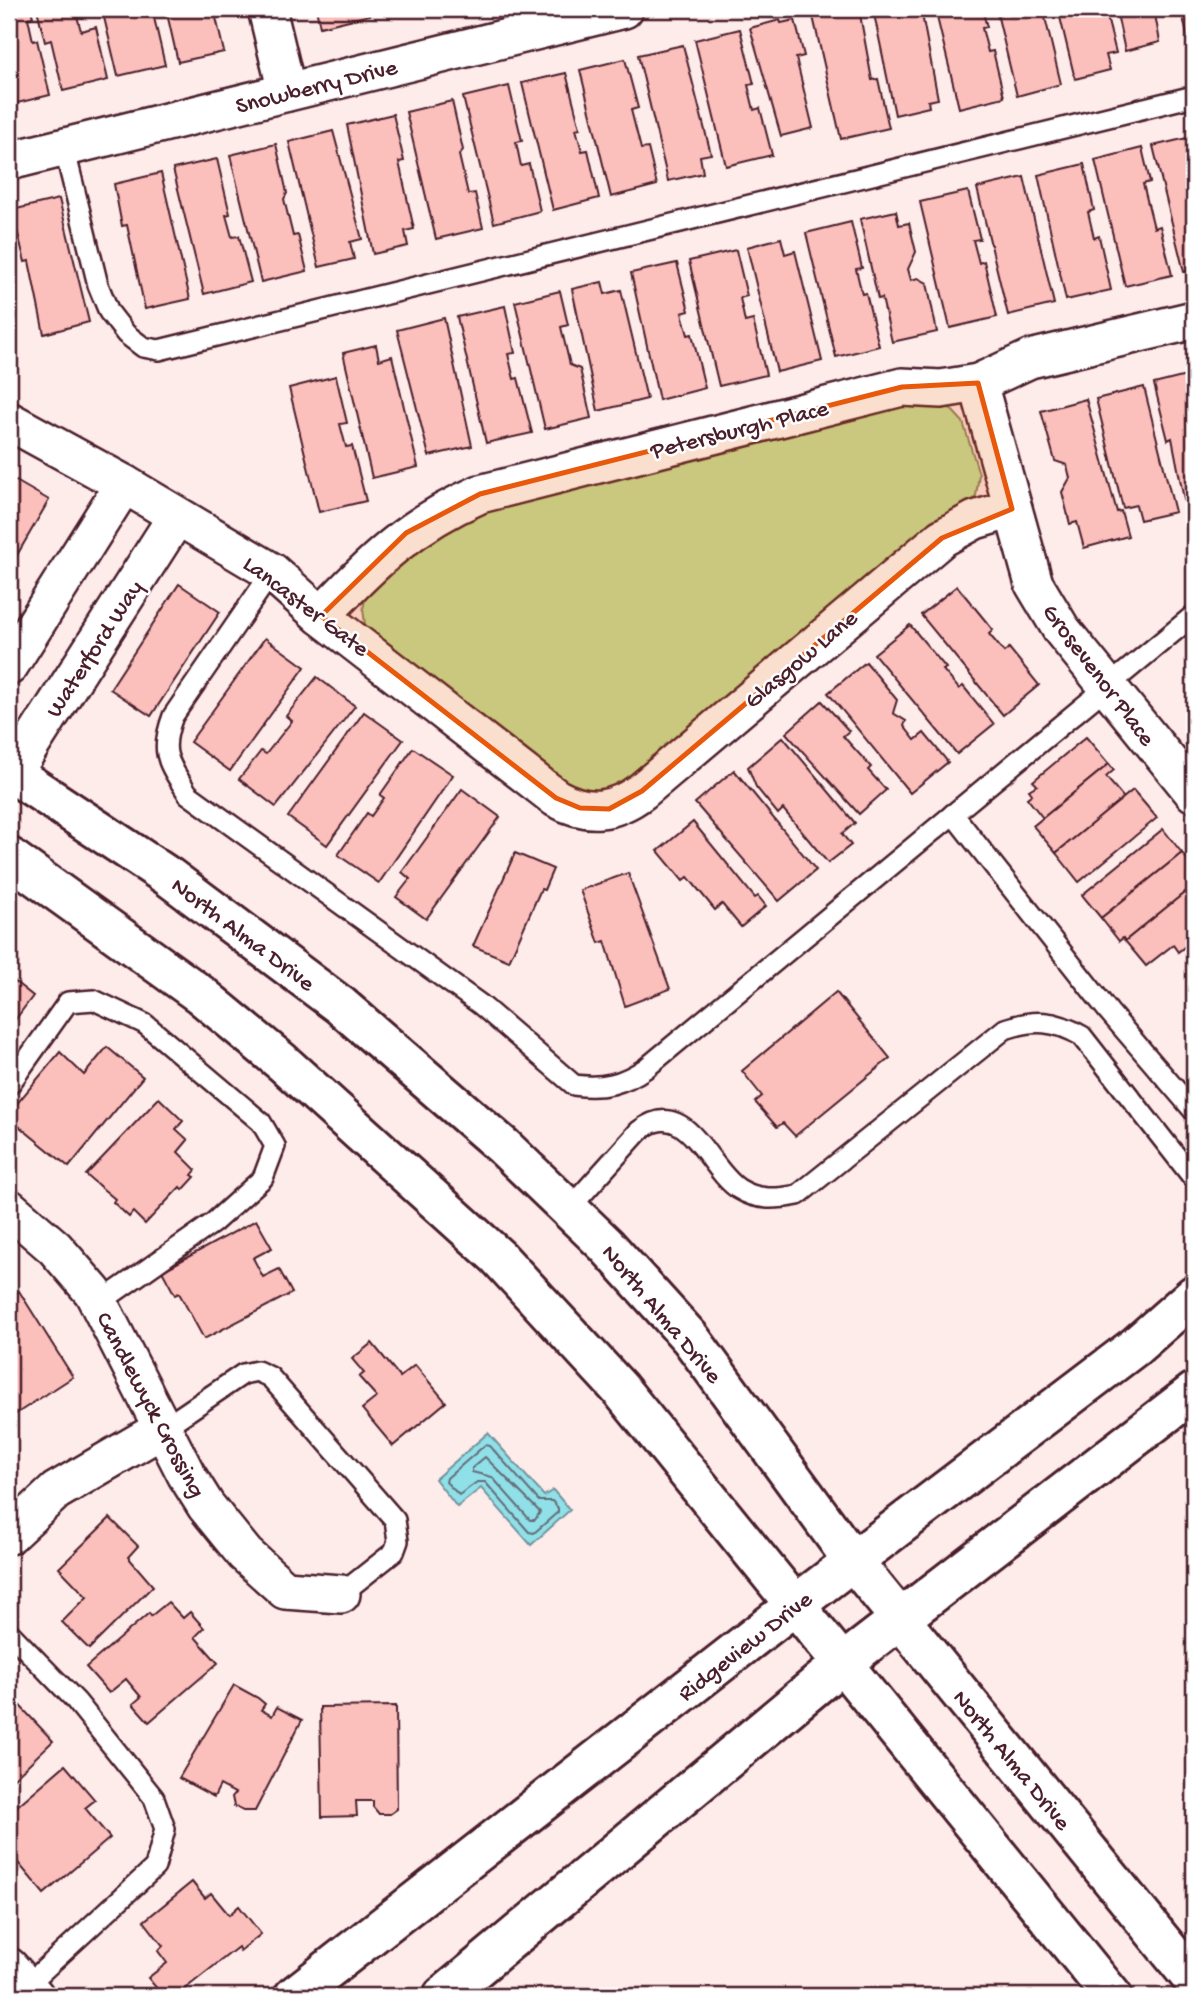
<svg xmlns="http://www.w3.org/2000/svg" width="1203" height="2005" font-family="'Gochi Hand',sans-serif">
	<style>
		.green { fill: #c3e39b; stroke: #868163; stroke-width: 2 }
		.water { fill: #8fe0e8; stroke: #73939c; stroke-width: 2 }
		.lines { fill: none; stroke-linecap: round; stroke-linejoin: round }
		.shore { stroke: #666c77; stroke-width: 2 }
		.building { fill: #fbbfbc; stroke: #4a1f2b; stroke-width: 2 }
		.lane-casing { stroke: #4a1f2b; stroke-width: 24 }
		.street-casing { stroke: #4a1f2b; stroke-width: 42 }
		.secondary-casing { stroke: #4a1f2b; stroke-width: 44 }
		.lane { stroke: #fff; stroke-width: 19 }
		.street { stroke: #fff; stroke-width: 37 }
		.secondary { stroke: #fff; stroke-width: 38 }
		.marked { fill: #e8590c; fill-opacity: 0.2; stroke: #e8590c; stroke-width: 5; stroke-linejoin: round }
		.labels { text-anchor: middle; stroke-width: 5; stroke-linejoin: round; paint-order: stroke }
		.street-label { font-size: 24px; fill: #4a1f2b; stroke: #fff }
	</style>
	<rect width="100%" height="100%" fill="#feeceb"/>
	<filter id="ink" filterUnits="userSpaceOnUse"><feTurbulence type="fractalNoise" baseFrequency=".0143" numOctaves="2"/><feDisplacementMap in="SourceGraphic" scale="14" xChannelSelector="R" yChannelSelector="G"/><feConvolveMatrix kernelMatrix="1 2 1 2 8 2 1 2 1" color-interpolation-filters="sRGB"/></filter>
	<g filter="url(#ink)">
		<polygon class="green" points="903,403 950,408 963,422 979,474 976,496 963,514 627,783 601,795 574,788 366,632 363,609 368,585 458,515"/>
		<polygon class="water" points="488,1433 544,1496 553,1490 570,1510 531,1545 481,1488 457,1507 435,1479"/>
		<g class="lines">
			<g class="shore">
				<polygon points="485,1445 490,1446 539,1501 552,1501 558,1508 558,1512 534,1533 529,1532 485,1482 477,1482 459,1495 446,1482 447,1478"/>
				<polygon points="485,1457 540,1512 535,1520 530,1520 492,1477 472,1472 472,1468"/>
			</g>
		</g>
		<g class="building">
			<polygon points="9,9 31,9 33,17 28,18 33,41 37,40 50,95 9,105"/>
			<polygon points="37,9 81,9 77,16 81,31 96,27 108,80 63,91 51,40 45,42"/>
			<polygon points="102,9 152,9 165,65 118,76"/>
			<polygon points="166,9 214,9 224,52 178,62"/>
			<polygon points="316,9 368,9 370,15 320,27"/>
			<polygon points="827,9 859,9 872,80 878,79 889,128 841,139 812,12"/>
			<polygon points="873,9 921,9 938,99 928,101 929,107 895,115"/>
			<polygon points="935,9 982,9 987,27 982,28 988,52 993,51 1004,97 959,108"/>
			<polygon points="996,9 1043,9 1061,84 1017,96"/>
			<polygon points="1058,9 1105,9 1116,53 1106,55 1110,70 1075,79"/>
			<polygon points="1116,9 1154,9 1160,42 1125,51"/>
			<polygon points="1181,9 1194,9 1194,51 1191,51"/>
			<polygon points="780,20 781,23 795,20 804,56 796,58 813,128 781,136 750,28"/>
			<polygon points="740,29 754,84 748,85 754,110 760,108 772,155 726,166 695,40"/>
			<polygon points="683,45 711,154 700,156 703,173 668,181 638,55"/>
			<polygon points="625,59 638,108 631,110 641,149 648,148 657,185 611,197 580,70"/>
			<polygon points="566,73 580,128 576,129 582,151 588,150 599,198 553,210 522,83"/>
			<polygon points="509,86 522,141 516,142 521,166 529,164 540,211 494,223 463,97"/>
			<polygon points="452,101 463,150 459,155 468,194 475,193 483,228 436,239 406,112"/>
			<polygon points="393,114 404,161 399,162 414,229 405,231 408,246 373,254 347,125"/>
			<polygon points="333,131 362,239 350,242 354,259 319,267 289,142"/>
			<polygon points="1187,138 1191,153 1194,152 1194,269 1184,272 1153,146"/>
			<polygon points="276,144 287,193 284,199 293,236 298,235 307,271 261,282 230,155"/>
			<polygon points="1142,148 1150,182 1143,184 1154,228 1160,226 1172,275 1125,286 1095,160"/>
			<polygon points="217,159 230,214 226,215 232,237 239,236 251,282 204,294 173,169"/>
			<polygon points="1084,164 1094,210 1088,212 1094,238 1099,236 1111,290 1066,300 1038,175"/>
			<polygon points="161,173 190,299 145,309 127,225 122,226 114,184"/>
			<polygon points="1024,177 1054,304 1008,315 977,188"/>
			<polygon points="968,191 980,239 973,240 979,263 984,261 997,317 950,328 920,202"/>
			<polygon points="59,199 89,322 44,334 29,261 25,262 12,210"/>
			<polygon points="896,211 899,225 909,223 916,252 908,269 911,280 918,278 927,283 937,332 892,342 882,298 878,299 860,219"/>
			<polygon points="851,222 862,268 856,269 862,294 866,293 879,346 836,357 806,233"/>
			<polygon points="781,238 785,254 795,251 822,361 777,372 747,247"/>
			<polygon points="736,250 747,296 740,298 745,322 753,320 766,375 719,386 689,261"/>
			<polygon points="677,263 689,311 682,313 688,335 692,334 705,388 659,400 631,273"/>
			<polygon points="602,282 605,294 621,290 647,399 598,411 572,289"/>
			<polygon points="560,291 568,325 561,327 570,365 580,369 591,418 545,429 515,302"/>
			<polygon points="505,306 515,353 508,354 514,379 518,378 532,433 486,443 457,317"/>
			<polygon points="444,318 472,446 429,456 397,330"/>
			<polygon points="376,345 379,360 392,356 418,467 372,478 343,353"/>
			<polygon points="1194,374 1194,507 1186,510 1172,438 1168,440 1154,384"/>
			<polygon points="336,376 347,423 340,424 346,447 352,446 366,501 319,512 289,388"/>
			<polygon points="1144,387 1175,512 1140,520 1136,505 1123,508 1096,399"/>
			<polygon points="1086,399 1117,512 1121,511 1128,536 1084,548 1077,522 1070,524 1062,492 1070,478 1067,465 1055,461 1041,411"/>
			<polygon points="9,477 49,500 13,562 16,563 9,575"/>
			<polygon points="179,584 220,612 151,716 110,689"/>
			<polygon points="957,586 993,630 989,634 1004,652 1009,648 1039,685 1003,715 921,615"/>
			<polygon points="910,625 946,668 943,670 959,689 963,686 994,724 957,754 874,654"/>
			<polygon points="265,638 305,667 230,771 190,742"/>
			<polygon points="866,662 897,700 893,713 906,721 904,726 915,740 924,733 948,762 910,793 828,693"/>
			<polygon points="317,677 355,706 276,807 239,779 261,751 266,754 292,721 286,716"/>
			<polygon points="822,701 849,731 843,736 871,767 868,770 886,790 859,814 786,733"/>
			<polygon points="364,712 403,740 327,845 288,817"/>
			<polygon points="783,737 855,823 842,834 851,845 828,863 783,809 778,814 756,787 748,767"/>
			<polygon points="1086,737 1109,764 1043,818 1027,798 1032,794 1029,790 1037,785 1033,781"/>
			<polygon points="413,748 453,775 379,883 338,855 367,813 371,816 384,798 380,795"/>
			<polygon points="1109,764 1114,770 1106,777 1124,798 1056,853 1033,826"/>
			<polygon points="734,770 816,870 779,901 695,803"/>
			<polygon points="462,789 500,817 426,919 396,897 410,879 402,872"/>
			<polygon points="1133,790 1157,818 1079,882 1056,853"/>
			<polygon points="693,822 755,898 758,896 766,906 741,927 722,904 715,910 688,877 683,881 658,851"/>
			<polygon points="1163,829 1182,853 1101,918 1082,895"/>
			<polygon points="515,853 553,869 544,890 541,889 509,961 473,946"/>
			<polygon points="1182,853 1194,868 1194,885 1125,941 1123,938 1119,941 1101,918"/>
			<polygon points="628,873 670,989 625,1006 605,941 599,943 580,890"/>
			<polygon points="1194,885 1194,939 1178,952 1173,945 1146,966 1125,941"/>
			<polygon points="9,977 33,996 9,1028"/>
			<polygon points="836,992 890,1058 795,1136 783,1123 777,1127 755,1102 762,1096 742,1071"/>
			<polygon points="107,1047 143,1077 69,1167 9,1118 9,1113 60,1052 84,1075"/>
			<polygon points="159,1098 183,1121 176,1129 188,1140 178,1152 196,1170 192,1175 195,1177 183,1190 180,1187 145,1224 133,1212 129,1217 113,1202 115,1199 86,1175"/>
			<polygon points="256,1220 272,1248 253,1258 263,1277 279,1269 292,1293 204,1339 179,1293 175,1295 162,1271"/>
			<polygon points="19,1291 73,1377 11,1417 9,1294 11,1297"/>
			<polygon points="372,1343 400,1377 415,1365 446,1402 393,1446 362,1409 377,1397 359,1377 364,1373 352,1359"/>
			<polygon points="110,1518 138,1546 128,1557 153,1586 89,1649 62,1622 87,1597 59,1568"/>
			<polygon points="168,1602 183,1618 190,1612 204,1628 195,1637 218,1663 149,1722 133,1704 141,1697 126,1679 109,1693 86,1667 149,1613 151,1616"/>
			<polygon points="234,1685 258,1698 265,1704 261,1710 272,1716 277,1707 302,1720 255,1811 243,1811 234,1806 232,1797 235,1793 220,1785 214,1797 179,1778"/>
			<polygon points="9,1694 53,1741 9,1783"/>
			<polygon points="396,1706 397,1809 390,1814 379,1814 373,1807 373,1801 356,1801 357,1816 322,1817 320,1707"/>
			<polygon points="65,1765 95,1800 85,1808 110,1838 44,1894 9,1852 9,1813"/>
			<polygon points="192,1882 205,1898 211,1893 229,1915 239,1906 261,1934 240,1951 238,1947 176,1996 163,1996 148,1978 167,1963 158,1951 163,1946 144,1921"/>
		</g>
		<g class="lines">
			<g class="lane-casing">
				<g id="lane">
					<polyline points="64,147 98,285 109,312 126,334 143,347 159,350 1194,96"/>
					<path d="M272,572l-99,144c-14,37 -5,46 15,78l293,211 93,80c28,4 49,-1 72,-17l548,-453"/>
					<polyline points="953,814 1109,1012 1194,1111"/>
					<polyline points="9,1085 68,1002 94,1000 145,1024 261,1122 275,1146 263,1178 213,1223 99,1303"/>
					<path d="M569,1209l70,-78c48,-38 68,38 100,58 19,12 38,10 59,6l207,-166c29,-10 50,-9 77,7l112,143"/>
					<polyline points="162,1429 243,1374 257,1371 270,1377 395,1520 398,1541 394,1552 341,1594"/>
					<polyline points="9,1632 76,1701 154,1798 165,1829 155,1867 22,1990"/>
				</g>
			</g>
			<g class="street-casing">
				<g id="street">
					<polyline points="267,9 287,92"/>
					<polyline points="9,161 624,9"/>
					<polyline points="978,383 1034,584 1061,629 1194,793"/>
					<path d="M9,421l115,63 148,88 49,44 235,182c31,17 57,15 86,-7l300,-253 33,-18 37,-11"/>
					<path d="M321,616c53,-55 88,-91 159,-122l422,-107 39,2 37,-6 52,-24 164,-39"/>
					<polyline points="9,666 124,484"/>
					<polyline points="9,779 177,516"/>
					<polyline points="9,1208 55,1248 93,1292 186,1474 206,1506 245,1554 285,1590 341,1594"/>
					<polyline points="9,1535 56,1491 162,1429"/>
					<polyline points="9,1967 35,1996"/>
				</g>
			</g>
			<g class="secondary-casing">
				<g id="secondary">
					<polyline points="9,771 169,877 341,1006 504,1147 606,1245 691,1339 853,1561 1194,1981"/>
					<polyline points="9,857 201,995 282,1062 498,1257 620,1389 1112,1996"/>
					<polyline points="294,1996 795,1605 1136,1346 1194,1295"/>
					<polyline points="443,1996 843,1663 1194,1392"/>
				</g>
			</g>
			<use href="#lane" class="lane"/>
			<use href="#street" class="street"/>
			<use href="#secondary" class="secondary"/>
		</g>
	</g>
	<path class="marked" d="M978,383l34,126 -70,29 -300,253 -33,18 -29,-1 -24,-10 -235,-182 85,-83 74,-39 422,-107z"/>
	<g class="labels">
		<g class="street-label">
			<text transform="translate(316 85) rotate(-14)" y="8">Snowberry Drive</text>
			<text transform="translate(739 428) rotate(-14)" y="8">Petersburgh Place</text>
			<text transform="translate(307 605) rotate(37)" y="8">Lancaster Gate</text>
			<text transform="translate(93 648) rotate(-57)" y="8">Waterford Way</text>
			<text transform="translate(800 658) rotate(-40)" y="8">Glasgow Lane</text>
			<text transform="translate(1100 674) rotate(53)" y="8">Grosevenor Place</text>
			<text transform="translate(244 933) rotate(37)" y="8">North Alma Drive</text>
			<text transform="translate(663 1313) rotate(50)" y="8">North Alma Drive</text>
			<text transform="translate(152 1404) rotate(62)" y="8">Candlewyck Crossing</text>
			<text transform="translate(744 1645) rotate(-38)" y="8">Ridgeview Drive</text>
			<text transform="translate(1013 1759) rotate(51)" y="8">North Alma Drive</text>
		</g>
	</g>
	<rect width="1203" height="2005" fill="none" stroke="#fff" stroke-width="35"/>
	<rect x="18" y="18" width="1168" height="1970" fill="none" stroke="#4a1f2b" stroke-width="2.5" filter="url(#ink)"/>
</svg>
